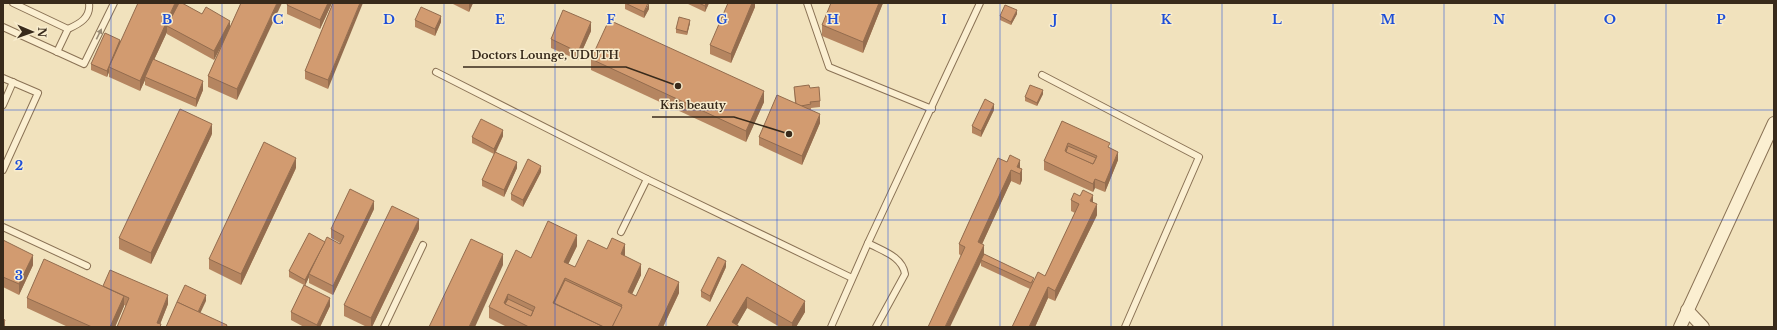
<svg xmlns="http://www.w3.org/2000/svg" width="1777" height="330" font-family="'Libre Baskerville',serif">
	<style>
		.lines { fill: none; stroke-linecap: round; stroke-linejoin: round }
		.lane-casing { stroke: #8a7255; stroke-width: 8 }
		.street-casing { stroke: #8a7255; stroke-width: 14 }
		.lane { stroke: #fbefd1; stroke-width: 6 }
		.street { stroke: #fbefd1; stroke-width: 12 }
		.wall { fill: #b58560 }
		.shaded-wall { fill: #936c4e }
		.building { fill: #d29b70; stroke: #936c4e; fill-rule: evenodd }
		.oneway { fill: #9a8c76 }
		.grid { fill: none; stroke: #1d4ed8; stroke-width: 1; stroke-opacity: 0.55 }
		.grid-label { font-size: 13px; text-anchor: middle; font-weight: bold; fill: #1d4ed8; stroke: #f8eccd; stroke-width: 3; stroke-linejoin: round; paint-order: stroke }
		.leader { fill: none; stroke: #382a1b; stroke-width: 1.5 }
		.callout-dot { fill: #382a1b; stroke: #f8eccd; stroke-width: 1.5 }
		.callout-label { font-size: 11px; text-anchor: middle; font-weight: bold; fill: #382a1b; stroke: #f8eccd; stroke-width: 3; stroke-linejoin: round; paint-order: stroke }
	</style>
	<rect width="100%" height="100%" fill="#f1e2bd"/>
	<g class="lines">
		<g class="lane-casing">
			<g id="lane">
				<polyline points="13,3 68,29"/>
				<polyline points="807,3 829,67 932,109"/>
				<polyline points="3,27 84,64 114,3"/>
				<path d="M57,52l11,-23c11,-5 23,-11 21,-26"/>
				<polyline points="436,72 647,179 852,278"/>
				<polyline points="1042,75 1199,157 1125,327"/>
				<polyline points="3,78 38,93 3,170"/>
				<polyline points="3,105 13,82"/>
				<polyline points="3,227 87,266"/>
				<polyline points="621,232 647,179"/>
				<path d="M868,243c14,8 34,13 37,31l-29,53"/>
				<polyline points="384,327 423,245"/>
				<polyline points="831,327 868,243 980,3"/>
			</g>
		</g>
		<g class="street-casing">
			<g id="street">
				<polyline points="1687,310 1703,327"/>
				<polyline points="1680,327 1774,123"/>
			</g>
		</g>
		<use href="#lane" class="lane"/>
		<use href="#street" class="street"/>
	</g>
	<g class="wall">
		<polygon points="241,3 237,100 208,87 208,76 222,44 214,60 167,34 167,32 154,60 203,90 196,107 145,85 145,80 140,91 109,77 109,72 107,77 91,70 91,64 120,41 202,14 230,27"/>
		<polygon points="332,3 320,29 287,14 287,5"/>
		<polygon points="333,3 328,89 305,79 305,71"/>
		<polygon points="451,3 473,3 469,12"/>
		<polygon points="625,3 649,9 644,18 625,9"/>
		<polygon points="686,3 709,3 705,12"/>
		<polygon points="755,3 755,7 731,63 710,54 710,45"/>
		<polygon points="883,3 863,53 822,36 822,25"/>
		<polygon points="1017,14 1011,25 1000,20 1000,16"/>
		<polygon points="415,20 441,22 435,36 415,27"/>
		<polygon points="690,23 687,35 676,33 676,29"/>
		<polygon points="591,31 578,60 551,48 551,39"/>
		<polygon points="591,59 764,102 746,142 591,70"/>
		<polygon points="794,87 810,88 820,101 820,107 811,108 811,110 820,123 802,165 759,145 759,137 795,103"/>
		<polygon points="1043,94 1037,106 1025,101 1025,97"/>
		<polygon points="994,110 981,137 972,133 972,126"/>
		<polygon points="1062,121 1110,148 1118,160 1105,192 1095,188 1093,192 1044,170 1044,161"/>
		<polygon points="212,134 151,264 119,249 119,238"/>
		<polygon points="503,136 496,152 517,168 504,197 482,186 482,180 494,154 472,143 472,137"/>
		<polygon points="998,158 1020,168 1022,180 1020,185 1011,181 982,244 984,254 1034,281 1045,276 1075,213 1071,211 1071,200 1093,202 1097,215 1055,301 1048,298 1035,327 1012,327 1030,289 981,266 981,261 961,256 959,254 959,244"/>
		<polygon points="296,168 241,285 209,269 209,259"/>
		<polygon points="541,172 523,207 511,200 511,194"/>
		<polygon points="374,209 333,295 309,283 309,277 305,285 330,306 320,327 304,327 291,320 291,312 304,285 289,277 289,271 325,242 340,244 340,243 331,238 331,229"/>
		<polygon points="419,229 372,327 367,327 344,316 344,305"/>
		<polygon points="3,240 33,265 19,295 3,287"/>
		<polygon points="577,246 568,264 575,267 607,249 625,255 625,256 641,275 632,294 636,296 679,293 663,327 507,327 489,318 489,307 531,258"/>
		<polygon points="742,264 805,312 796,327 780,327 747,308 737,325 706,327"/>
		<polygon points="726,267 710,302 701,297 701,291"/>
		<polygon points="103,286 168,304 160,324 161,327 124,305 124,306 115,327 68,327 27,308 27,298"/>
	</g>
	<g class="shaded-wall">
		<polygon points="175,3 180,3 167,26 167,32 146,77 145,77 145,80 140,91 140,81"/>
		<polygon points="277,3 282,3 237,100 237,89"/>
		<polygon points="328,3 332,3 320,29 320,20"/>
		<polygon points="360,3 363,3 328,89 328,80"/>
		<polygon points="469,3 473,3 469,12"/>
		<polygon points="649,3 649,9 644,18 644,12"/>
		<polygon points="706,3 709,3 705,12 705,6"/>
		<polygon points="752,3 755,3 755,7 731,63 731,54"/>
		<polygon points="879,3 883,3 863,53 863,42"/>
		<polygon points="1017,10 1017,14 1011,25 1011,22"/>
		<polygon points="441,16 441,22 435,36 435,29"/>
		<polygon points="690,20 690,23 687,35 687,32"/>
		<polygon points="230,21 230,29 214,60 214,51"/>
		<polygon points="591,22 591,31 578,60 578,52"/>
		<polygon points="120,40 120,46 109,67 109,72 107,77 107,71"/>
		<polygon points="203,81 203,90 196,107 196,99"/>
		<polygon points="1043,90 1043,94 1037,106 1037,103"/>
		<polygon points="764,91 764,102 746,142 746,131"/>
		<polygon points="994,104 994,110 981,137 981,131"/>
		<polygon points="820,114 820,123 802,165 802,156"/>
		<polygon points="212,124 212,134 151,264 151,253"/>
		<polygon points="503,130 503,136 494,155 494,149"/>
		<polygon points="1118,152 1118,160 1105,192 1105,183"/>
		<polygon points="296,158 296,168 241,285 241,274"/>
		<polygon points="1020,160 1020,171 1017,167"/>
		<polygon points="517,162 517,168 504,197 504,190"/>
		<polygon points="541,166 541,172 523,207 523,200"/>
		<polygon points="1022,169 1022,180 1020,185 1020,174"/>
		<polygon points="1011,170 1011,181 978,253 978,242"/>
		<polygon points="1095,179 1095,188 1093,192 1093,184"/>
		<polygon points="1093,195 1093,205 1090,201"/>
		<polygon points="374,201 374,209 333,295 333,286"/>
		<polygon points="1097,204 1097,215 1055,301 1055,291"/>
		<polygon points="419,219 419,229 372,327 371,327 371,318"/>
		<polygon points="577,235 577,246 564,273 564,262"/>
		<polygon points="325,242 309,274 309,277 305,286 305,280"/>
		<polygon points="625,244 625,255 621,265 621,254"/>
		<polygon points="984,245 984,256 950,327 945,327"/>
		<polygon points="503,254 503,265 475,327 469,327"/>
		<polygon points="33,255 33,265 19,295 19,284"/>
		<polygon points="726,261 726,267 710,302 710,296"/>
		<polygon points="641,264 641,275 628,303 628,292"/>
		<polygon points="565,278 565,288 557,306 553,303"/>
		<polygon points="679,282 679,293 663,327 658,327"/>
		<polygon points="1048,287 1048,298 1035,327 1029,327"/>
		<polygon points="508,294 508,305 504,303"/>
		<polygon points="168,295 168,304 159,327 157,323"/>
		<polygon points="206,295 206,301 198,318 198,312"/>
		<polygon points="124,296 124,306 115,327 110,327"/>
		<polygon points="747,297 747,308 736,327 732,322"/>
		<polygon points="330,298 330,306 320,327 317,327 317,325"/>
		<polygon points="805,301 805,312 796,327 792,327 792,323"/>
		<polygon points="5,320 5,327 3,327 3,325"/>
	</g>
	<g class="building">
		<polygon points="138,3 175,3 140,81 109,67"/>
		<polygon points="179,3 182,3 202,14 206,7 230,21 214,51 167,26"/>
		<polygon points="241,3 277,3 237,89 208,76"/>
		<polygon points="288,3 328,3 320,20 287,5"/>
		<polygon points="333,3 360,3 328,80 305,71"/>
		<polygon points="625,3 648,3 644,12"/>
		<polygon points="699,3 706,3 705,6"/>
		<polygon points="728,3 752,3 731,54 710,45"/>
		<polygon points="831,3 879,3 863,42 822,25"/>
		<polygon points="1005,5 1017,10 1011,22 1000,16"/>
		<polygon points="421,7 441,16 435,29 415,20"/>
		<polygon points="563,10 591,22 578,52 551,39"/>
		<polygon points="679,17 690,20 687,32 676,29"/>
		<polygon points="609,20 764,91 746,131 591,59"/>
		<polygon points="105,33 120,40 107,71 91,64"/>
		<polygon points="153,59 203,81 196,99 145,77"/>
		<polygon points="809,85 810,88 819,87 820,101 810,102 811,104 801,106 796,104 794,87"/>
		<polygon points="1030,85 1043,90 1037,103 1025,97"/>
		<polygon points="777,95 820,114 802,156 759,137"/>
		<polygon points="985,99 994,104 981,131 972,126"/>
		<polygon points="180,109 212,124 151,253 119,238"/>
		<polygon points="481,119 503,130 494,149 472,137"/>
		<path d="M1062,121l48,22 -2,4 10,5 -13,31 -10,-4 -2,5 -49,-23zM1068,143l29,13 -4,8 -28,-13z"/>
		<polygon points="264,142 296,158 241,274 209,259"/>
		<polygon points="1068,146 1096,158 1093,164 1066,152"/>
		<polygon points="495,152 517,162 504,190 482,180"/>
		<polygon points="1010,155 1020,160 1017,167 1022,169 1020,174 1011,170 978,242 984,245 945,327 928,327 965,247 959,244 998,158 1007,162"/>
		<polygon points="528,159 541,166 523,200 511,194"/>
		<polygon points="350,189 374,201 333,286 309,274 327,237 340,244 344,236 331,229"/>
		<polygon points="1083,190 1093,195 1090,201 1097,204 1055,291 1048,287 1029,327 1012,327 1038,272 1045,276 1079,204 1071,200 1074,193 1080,196"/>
		<polygon points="392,206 419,219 371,318 344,305"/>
		<path d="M548,221l29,14 -13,27 11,5 13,-27 19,9 5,-11 13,6 -4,10 20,10 -13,28 8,4 13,-28 30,14 -21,45h-46l10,-22 -57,-27 -12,25 51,24h-75l-40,-20 27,-57 15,8zM508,294l27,13 -4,9 -27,-13z"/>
		<polygon points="309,233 325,242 305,280 289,271"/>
		<polygon points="471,239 503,254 469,327 429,327"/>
		<polygon points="3,240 33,255 19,284 3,277"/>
		<polygon points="984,254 1034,278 1031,283 981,260"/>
		<polygon points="718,257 726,261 710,296 701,291"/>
		<polygon points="44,259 124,296 110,327 92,327 27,298"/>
		<polygon points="742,264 805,301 792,323 747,297 732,322 740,327 706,327"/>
		<polygon points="110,270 168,295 157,323 161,324 160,327 117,327 129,298 103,286"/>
		<polygon points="565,280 622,307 612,327 604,327 554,303"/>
		<polygon points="185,285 206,295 198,312 177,302"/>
		<polygon points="304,285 330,298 317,325 291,312"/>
		<polygon points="508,299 533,311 531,316 505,304"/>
		<polygon points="177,302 227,325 226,327 166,327"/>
		<polygon points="3,319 5,320 3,325"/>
	</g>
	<defs><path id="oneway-solid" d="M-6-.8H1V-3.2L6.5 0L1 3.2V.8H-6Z"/></defs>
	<use class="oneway" href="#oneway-solid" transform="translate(99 34) rotate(-64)"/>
	<path class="grid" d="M111,3v324M222,3v324M333,3v324M444,3v324M555,3v324M666,3v324M777,3v324M888,3v324M1000,3v324M1111,3v324M1222,3v324M1333,3v324M1444,3v324M1555,3v324M1666,3v324M3,110h1771M3,220h1771"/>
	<g class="grid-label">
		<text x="167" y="24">B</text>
		<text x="278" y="24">C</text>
		<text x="389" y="24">D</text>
		<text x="500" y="24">E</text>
		<text x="611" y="24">F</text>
		<text x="722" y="24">G</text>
		<text x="833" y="24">H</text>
		<text x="944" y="24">I</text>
		<text x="1055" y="24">J</text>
		<text x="1166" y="24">K</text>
		<text x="1277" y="24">L</text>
		<text x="1388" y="24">M</text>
		<text x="1499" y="24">N</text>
		<text x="1610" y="24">O</text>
		<text x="1721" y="24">P</text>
		<text x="19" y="170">2</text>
		<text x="19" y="280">3</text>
	</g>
	<path class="leader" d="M678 86L626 67H463M789 134L734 117H652"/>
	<g class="callout-dot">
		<circle cx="678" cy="86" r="4"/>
		<circle cx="789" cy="134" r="4"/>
	</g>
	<g class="callout-label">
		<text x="545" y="59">Doctors Lounge, UDUTH</text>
		<text x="693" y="109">Kris beauty</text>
	</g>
	<rect width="1777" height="330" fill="none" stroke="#382a1b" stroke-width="8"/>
	<g transform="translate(32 32) rotate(92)" stroke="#f8eccd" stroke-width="3" paint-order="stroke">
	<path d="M0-3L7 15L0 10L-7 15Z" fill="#382a1b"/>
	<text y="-6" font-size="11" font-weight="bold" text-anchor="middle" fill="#382a1b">N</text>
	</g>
</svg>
